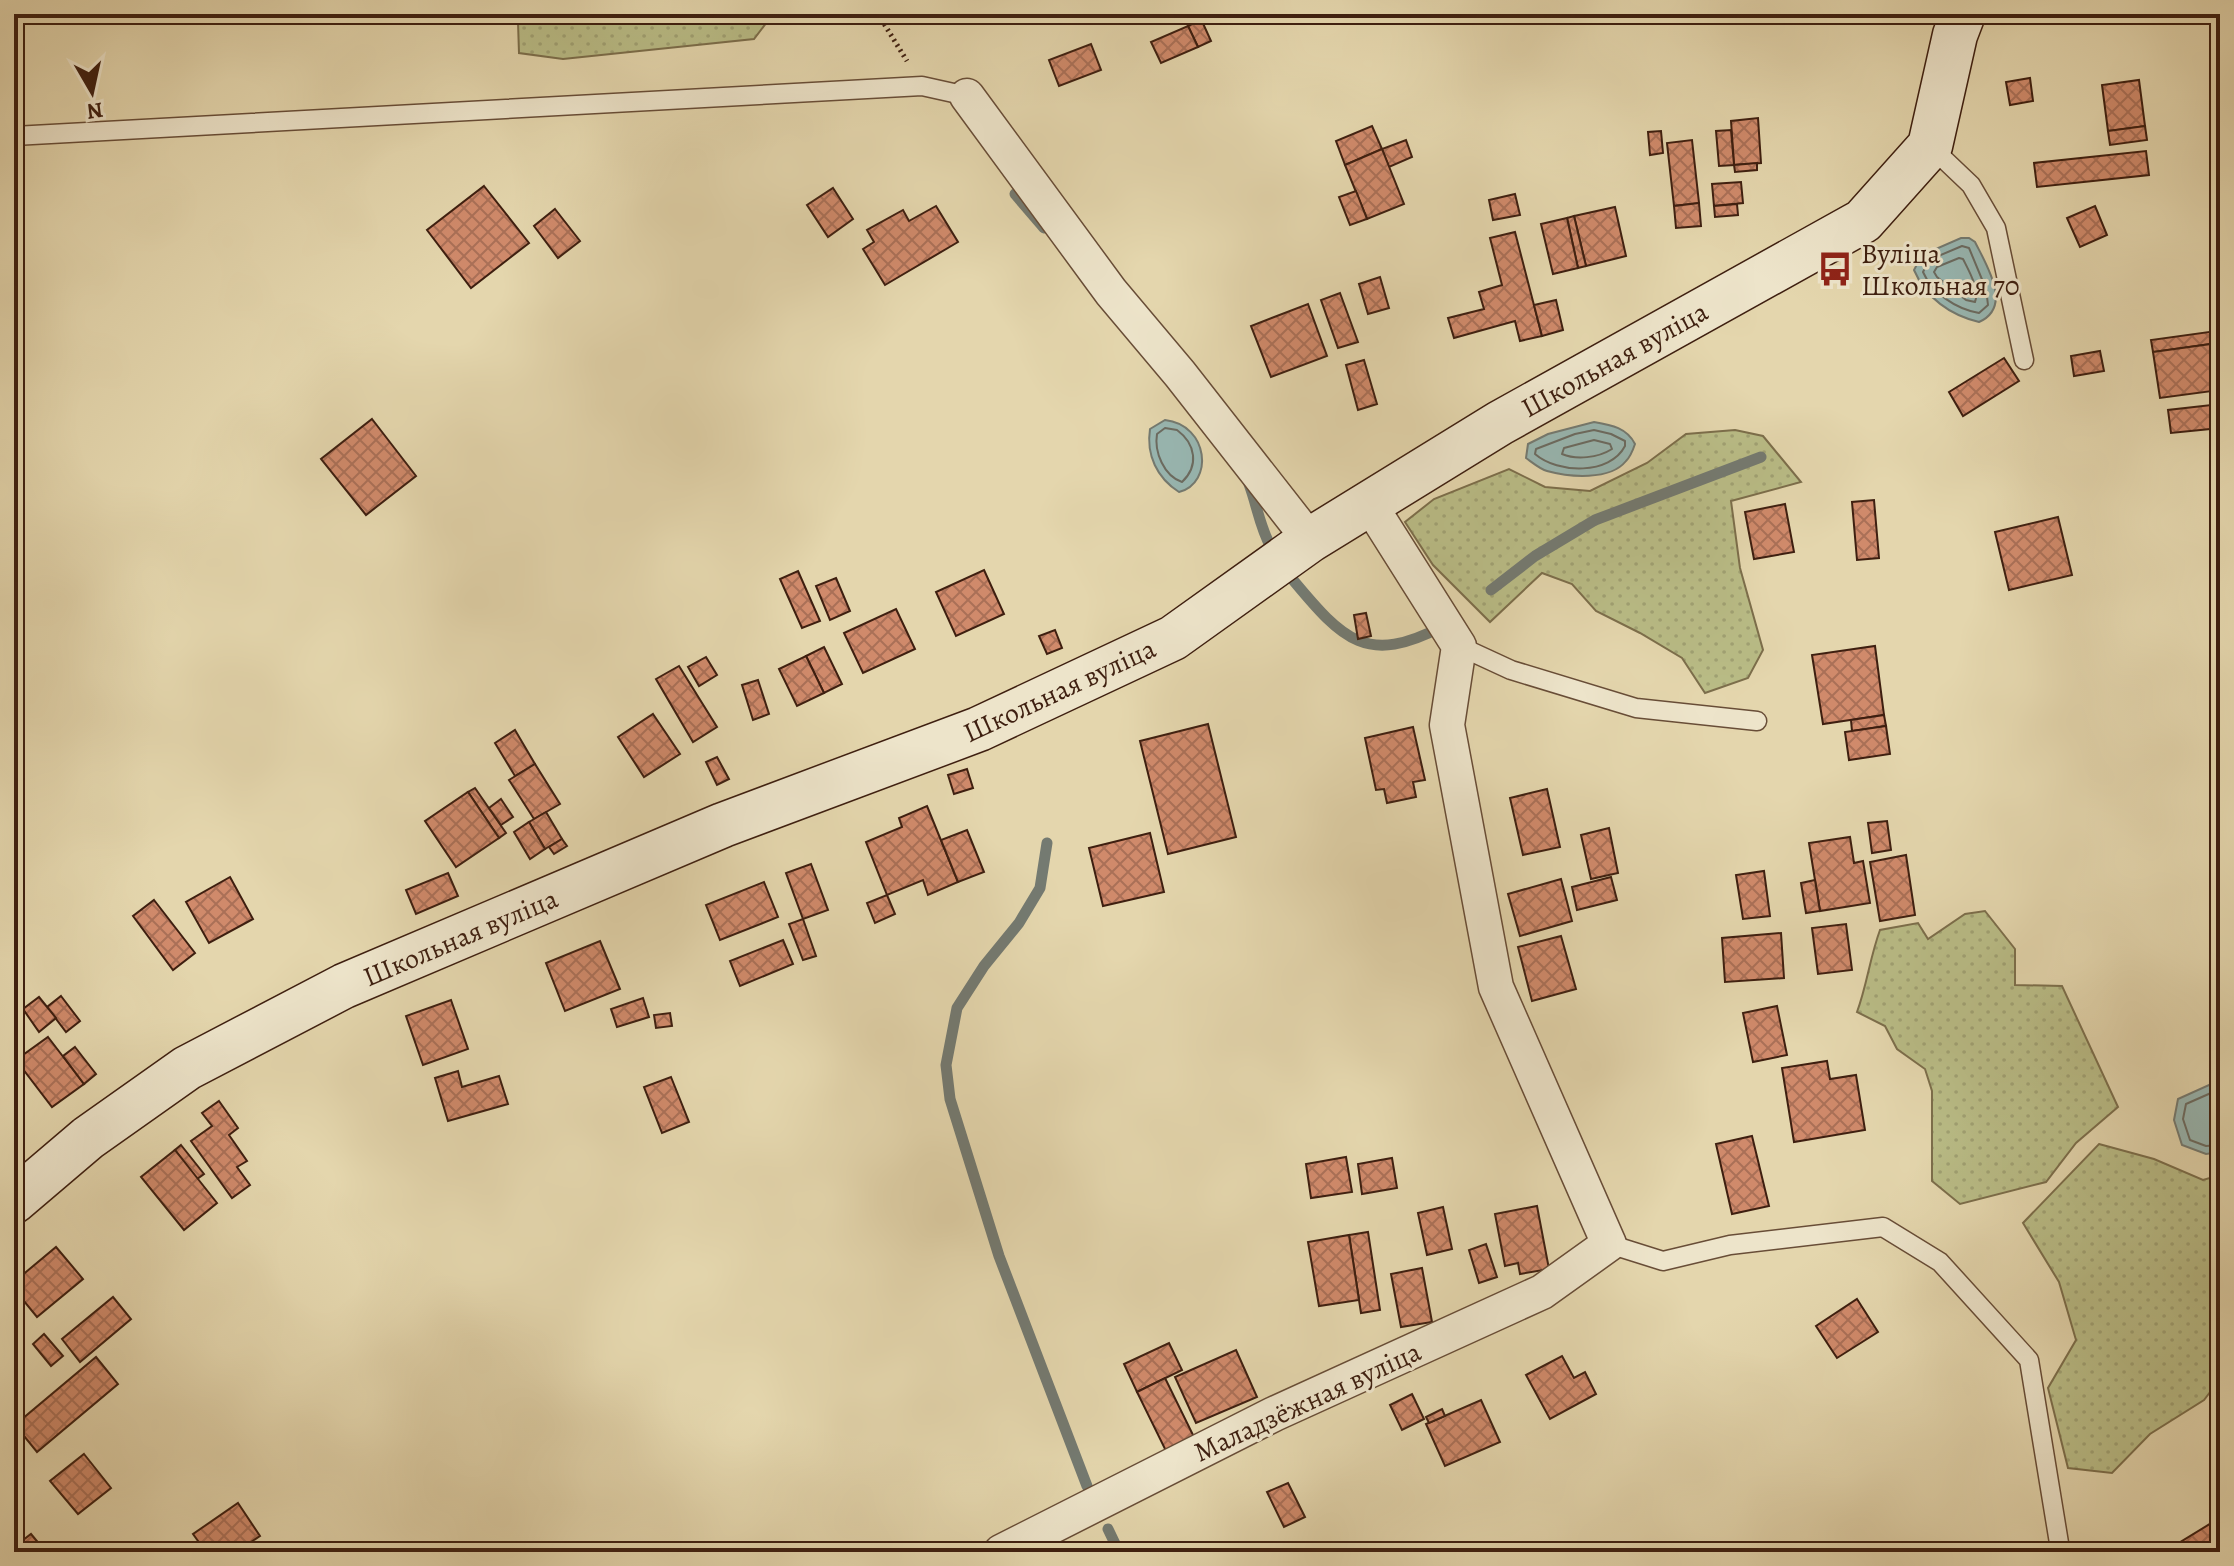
<svg xmlns="http://www.w3.org/2000/svg" width="2234" height="1566" font-family="Alegreya,serif">
	<style>
		.grass { fill: url(#grass-dots); stroke: #7c6e4b; stroke-width: 2 }
		.water { fill: #98b7b2; stroke: #747a71; stroke-width: 2 }
		.lines { fill: none; stroke-linecap: round; stroke-linejoin: round }
		.shore { stroke: #6b6b61; stroke-width: 2 }
		.stream { stroke: #747a71; stroke-width: 11 }
		.building { fill: url(#building-cross-hatch); stroke: #3e1f10; stroke-width: 2 }
		.lane-casing { stroke: #684d37; stroke-width: 21 }
		.street-casing { stroke: #684d37; stroke-width: 37 }
		.secondary-casing { stroke: #3e1f10; stroke-width: 47 }
		.path { stroke: #3e1f10; stroke-width: 5; stroke-dasharray: 2 4; stroke-linecap: butt }
		.lane { stroke: #ede4ca; stroke-width: 18 }
		.street { stroke: #ede4ca; stroke-width: 34 }
		.secondary { stroke: #ede4ca; stroke-width: 44 }
		.labels { text-anchor: middle; stroke-width: 6; stroke-linejoin: round; paint-order: stroke }
		.poi-label { font-size: 28px; fill: #3e1f10; stroke: #ede4ca; text-anchor: start }
		.street-label { font-size: 28px; fill: #3e1f10; stroke: #ede4ca }
	</style>
	<defs>
		<pattern id="grass-dots" width="8" height="8" patternUnits="userSpaceOnUse" patternTransform="scale(2)"><rect width="8" height="8" fill="#b9bc86"/><path d="M2 2h.1M6 6h.1" fill="none" stroke="#a0a173" stroke-width="1.8" stroke-linecap="round"/></pattern>
		<pattern id="building-cross-hatch" width="8" height="8" patternUnits="userSpaceOnUse" patternTransform="scale(2)"><rect width="8" height="8" fill="#d08a6b"/><path d="M0 0l8 8M0 8l8-8" fill="none" stroke="#aa7057"/></pattern>
	</defs>
	<rect width="100%" height="100%" fill="#e4d6ad"/>
	<filter id="stains"><feTurbulence type="fractalNoise" baseFrequency=".0025" numOctaves="4"/><feColorMatrix values="0 0 0 0 .2 0 0 0 0 .09 0 0 0 0 .02 0 0 0 .5 -.17"/></filter>
	<radialGradient id="worn" r=".72"><stop offset=".6" stop-color="#630" stop-opacity="0"/><stop offset="1" stop-color="#630" stop-opacity=".3"/></radialGradient>
	<g class="grass">
		<polygon points="528,14 773,14 754,39 563,59 519,53 518,22"/>
		<polygon points="1735,430 1763,436 1801,482 1731,501 1740,568 1763,650 1748,678 1705,693 1682,658 1640,633 1596,611 1572,584 1542,573 1490,622 1433,565 1405,522 1434,499 1509,469 1545,487 1590,491 1647,463 1686,434"/>
		<path d="M1985,911l30,38v36l47,1 56,121 -42,36 -30,39 -86,22 -28,-23v-90l-7,-22 -28,-20 -12,-23 -28,-14c10,-27 13,-55 23,-82l38,-7 10,16 37,-25z"/>
		<polygon points="2099,1144 2154,1159 2203,1180 2220,1175 2220,1379 2204,1400 2150,1434 2112,1473 2068,1468 2048,1388 2076,1340 2059,1282 2023,1223"/>
	</g>
	<g class="water">
		<path d="M1961,238h8l6,4c12,24 38,65 4,80 -29,-7 -53,-24 -65,-52l8,-15z"/>
		<path d="M1165,420c44,5 49,63 14,72 -22,-14 -33,-37 -29,-63z"/>
		<path d="M1594,422c18,3 33,6 41,22 -2,6 -5,13 -9,17 -16,20 -57,16 -79,10 -7,-2 -14,-8 -21,-13l2,-14 20,-10z"/>
		<polygon points="2220,1080 2220,1152 2206,1154 2182,1145 2174,1120 2178,1099"/>
	</g>
	<g class="lines">
		<g class="shore">
			<path d="M1962,246l7,2 17,41 2,16 -9,8c-23,-4 -47,-20 -56,-41l6,-12z"/>
			<path d="M1959,258l4,1c6,12 17,31 12,43l-9,-2 -29,-23 -3,-5 3,-5z"/>
			<path d="M1165,428l12,2c19,14 22,36 5,52 -18,-6 -28,-30 -25,-48z"/>
			<path d="M1594,430l17,4 14,7v5c-15,29 -67,28 -90,8l1,-5 39,-15z"/>
			<path d="M1594,440l16,4 2,5c-14,9 -36,11 -50,5l2,-6z"/>
			<polyline points="2220,1089 2186,1104 2183,1119 2190,1140 2206,1146 2220,1145"/>
		</g>
		<g class="stream">
			<polyline points="1015,194 1044,228"/>
			<path d="M1249,484c8,21 11,44 22,63"/>
			<path d="M1293,580c50,60 74,86 150,46"/>
			<polyline points="1491,590 1535,556 1595,520 1761,457"/>
			<polyline points="1047,843 1040,888 1019,923 984,966 957,1008 946,1065 950,1099 999,1256 1087,1486"/>
			<polyline points="1108,1529 1119,1552"/>
		</g>
	</g>
	<g class="building">
		<polygon points="1201,19 1211,41 1198,47 1188,26"/>
		<polygon points="1188,26 1198,47 1161,63 1151,42"/>
		<polygon points="1091,44 1101,70 1059,86 1049,60"/>
		<polygon points="2030,78 2033,101 2010,105 2006,82"/>
		<polygon points="2139,80 2145,126 2108,131 2102,85"/>
		<polygon points="1758,118 1761,163 1734,165 1731,121"/>
		<polygon points="1372,126 1382,149 1345,165 1336,141"/>
		<polygon points="2145,126 2147,140 2110,145 2108,131"/>
		<polygon points="1731,130 1734,165 1719,166 1716,131"/>
		<polygon points="1661,131 1663,153 1650,155 1648,132"/>
		<polygon points="1406,140 1412,157 1389,167 1382,149"/>
		<polygon points="1692,140 1699,203 1674,206 1667,143"/>
		<polygon points="1382,149 1404,204 1367,219 1345,165"/>
		<polygon points="2146,151 2149,175 2037,187 2034,163"/>
		<polygon points="1757,163 1757,170 1735,172 1734,165"/>
		<polygon points="1741,182 1743,203 1714,206 1712,184"/>
		<polygon points="484,186 529,243 471,288 427,230"/>
		<polygon points="833,188 853,219 828,237 807,205"/>
		<polygon points="1356,191 1367,219 1350,225 1339,197"/>
		<polygon points="1515,194 1520,215 1493,220 1489,200"/>
		<polygon points="1699,203 1701,226 1676,228 1674,206"/>
		<polygon points="1737,204 1738,215 1715,217 1714,206"/>
		<polygon points="936,206 958,242 885,285 863,249 874,242 867,230 903,210 909,221"/>
		<polygon points="2095,206 2107,235 2080,247 2067,218"/>
		<polygon points="1615,207 1626,256 1586,266 1574,216"/>
		<polygon points="555,209 580,241 558,258 534,226"/>
		<polygon points="1574,216 1586,266 1578,268 1567,218"/>
		<polygon points="1567,218 1578,268 1553,274 1541,224"/>
		<polygon points="1515,232 1542,336 1520,341 1515,321 1454,338 1448,318 1484,309 1479,292 1502,285 1490,238"/>
		<polygon points="1380,277 1389,308 1368,314 1359,284"/>
		<polygon points="1340,293 1358,342 1338,348 1321,300"/>
		<polygon points="1556,300 1563,330 1542,336 1534,305"/>
		<polygon points="1308,304 1327,356 1271,377 1251,326"/>
		<polygon points="2216,331 2218,343 2153,352 2151,340"/>
		<polygon points="2218,343 2220,390 2160,398 2153,352"/>
		<polygon points="2100,351 2104,371 2074,376 2071,356"/>
		<polygon points="2004,358 2019,381 1963,416 1949,392"/>
		<polygon points="1364,360 1377,404 1358,410 1346,365"/>
		<polygon points="2220,404 2220,428 2171,433 2168,410"/>
		<polygon points="372,419 416,476 366,515 321,459"/>
		<polygon points="1874,500 1879,558 1857,560 1852,502"/>
		<polygon points="1785,504 1794,552 1754,559 1745,512"/>
		<polygon points="2058,517 2072,575 2009,590 1995,532"/>
		<polygon points="984,570 1004,614 956,636 936,592"/>
		<polygon points="798,571 820,621 802,628 780,579"/>
		<polygon points="836,578 850,611 830,620 816,586"/>
		<polygon points="896,609 915,649 863,673 844,633"/>
		<polygon points="1366,613 1371,636 1358,639 1354,615"/>
		<polygon points="1055,630 1062,648 1047,654 1039,636"/>
		<polygon points="1875,646 1884,715 1823,724 1812,655"/>
		<polygon points="824,647 842,684 824,693 806,656"/>
		<polygon points="806,656 824,693 797,706 779,669"/>
		<polygon points="706,657 717,675 699,686 688,667"/>
		<polygon points="679,666 717,727 693,742 656,679"/>
		<polygon points="758,680 769,714 753,720 742,685"/>
		<polygon points="653,714 680,754 644,777 618,737"/>
		<polygon points="1884,715 1886,726 1852,731 1851,720"/>
		<polygon points="1208,724 1236,837 1168,854 1140,741"/>
		<polygon points="1886,726 1890,754 1849,760 1845,732"/>
		<polygon points="1413,727 1425,780 1413,782 1416,797 1387,803 1384,789 1376,790 1365,738"/>
		<polygon points="515,730 535,764 515,776 495,743"/>
		<polygon points="717,757 729,779 717,785 706,762"/>
		<polygon points="535,764 560,804 534,819 509,780"/>
		<polygon points="967,769 973,788 954,794 948,775"/>
		<polygon points="475,788 506,833 499,838 468,792"/>
		<polygon points="1547,789 1560,847 1523,855 1510,798"/>
		<polygon points="468,792 499,838 456,867 425,821"/>
		<polygon points="501,799 513,817 501,825 489,808"/>
		<polygon points="927,806 958,882 928,895 923,880 887,895 866,842 902,827 899,818"/>
		<polygon points="546,812 562,839 545,849 529,822"/>
		<polygon points="1887,821 1891,850 1872,853 1868,823"/>
		<polygon points="529,822 545,849 530,859 514,832"/>
		<polygon points="1609,828 1618,873 1591,879 1581,835"/>
		<polygon points="967,830 984,872 958,882 941,840"/>
		<polygon points="1150,833 1164,892 1103,906 1089,848"/>
		<polygon points="1850,837 1854,863 1863,861 1870,903 1820,911 1809,843"/>
		<polygon points="562,839 567,846 554,854 549,847"/>
		<polygon points="1906,855 1915,915 1880,921 1870,862"/>
		<polygon points="811,864 828,910 803,919 786,873"/>
		<polygon points="1764,871 1770,916 1743,919 1736,875"/>
		<polygon points="448,873 458,896 416,914 406,890"/>
		<polygon points="230,877 253,919 209,943 186,902"/>
		<polygon points="1611,877 1617,900 1577,910 1572,887"/>
		<polygon points="1561,879 1572,921 1520,936 1508,894"/>
		<polygon points="1815,880 1820,911 1806,913 1801,883"/>
		<polygon points="764,882 778,917 720,940 706,905"/>
		<polygon points="887,895 895,914 875,923 867,903"/>
		<polygon points="154,900 195,953 173,970 133,916"/>
		<polygon points="803,919 816,956 803,960 789,924"/>
		<polygon points="1846,924 1852,970 1818,974 1812,928"/>
		<polygon points="1781,933 1784,978 1725,982 1722,938"/>
		<polygon points="1561,936 1576,989 1532,1001 1518,947"/>
		<polygon points="783,940 793,964 740,986 730,961"/>
		<polygon points="600,941 620,989 565,1011 546,963"/>
		<polygon points="61,996 80,1021 66,1032 47,1007"/>
		<polygon points="39,997 56,1018 39,1032 23,1009"/>
		<polygon points="643,998 649,1017 617,1027 611,1009"/>
		<polygon points="451,1000 468,1049 423,1065 406,1016"/>
		<polygon points="1777,1006 1787,1055 1753,1062 1743,1013"/>
		<polygon points="670,1013 672,1026 656,1028 654,1015"/>
		<polygon points="48,1037 84,1084 52,1107 16,1060"/>
		<polygon points="75,1047 96,1074 84,1084 63,1056"/>
		<polygon points="1827,1061 1830,1079 1856,1075 1865,1130 1794,1142 1782,1068"/>
		<polygon points="458,1071 462,1087 499,1076 508,1104 448,1121 435,1078"/>
		<polygon points="671,1077 689,1122 662,1133 644,1087"/>
		<polygon points="219,1101 238,1128 229,1135 247,1161 237,1167 250,1185 232,1198 191,1141 212,1126 202,1113"/>
		<polygon points="1752,1136 1769,1206 1732,1214 1716,1144"/>
		<polygon points="181,1145 204,1174 197,1179 175,1150"/>
		<polygon points="175,1150 217,1203 184,1230 141,1177"/>
		<polygon points="1346,1157 1352,1192 1311,1198 1306,1164"/>
		<polygon points="1392,1158 1397,1188 1362,1194 1358,1164"/>
		<polygon points="1537,1206 1549,1269 1520,1274 1518,1263 1505,1266 1495,1214"/>
		<polygon points="1443,1207 1452,1249 1427,1255 1418,1213"/>
		<polygon points="1368,1232 1380,1310 1361,1313 1349,1235"/>
		<polygon points="1349,1235 1359,1300 1319,1306 1308,1242"/>
		<polygon points="1486,1244 1497,1277 1479,1283 1469,1250"/>
		<polygon points="56,1247 83,1279 37,1317 14,1289 14,1282"/>
		<polygon points="1422,1268 1432,1322 1401,1327 1391,1274"/>
		<polygon points="113,1297 131,1319 80,1362 62,1339"/>
		<polygon points="1857,1299 1878,1332 1837,1358 1816,1326"/>
		<polygon points="44,1334 63,1356 51,1366 33,1344"/>
		<polygon points="1169,1343 1182,1370 1137,1392 1124,1364"/>
		<polygon points="1236,1350 1257,1397 1196,1423 1175,1377"/>
		<polygon points="1562,1356 1574,1378 1585,1372 1596,1394 1550,1419 1526,1375"/>
		<polygon points="96,1357 118,1384 37,1452 15,1425"/>
		<polygon points="1165,1378 1194,1437 1166,1451 1137,1392"/>
		<polygon points="1412,1394 1424,1419 1402,1430 1390,1405"/>
		<polygon points="1481,1400 1500,1442 1445,1466 1426,1424"/>
		<polygon points="1442,1409 1445,1416 1429,1423 1426,1417"/>
		<polygon points="84,1454 111,1488 78,1514 50,1481"/>
		<polygon points="1288,1483 1305,1517 1284,1527 1267,1492"/>
		<polygon points="238,1503 260,1536 236,1552 206,1552 193,1534"/>
		<polygon points="2213,1522 2220,1534 2220,1552 2164,1552"/>
		<polygon points="31,1534 46,1552 14,1552 14,1547"/>
	</g>
	<g class="lines">
		<g class="lane-casing">
			<g id="lane">
				<polyline points="14,136 922,86 967,96"/>
				<polyline points="1930,146 1971,185 1996,228 2024,360"/>
				<polyline points="1459,646 1511,670 1636,708 1757,721"/>
				<polyline points="1609,1244 1663,1261 1730,1245 1883,1227 1940,1262 2029,1360 2059,1543"/>
			</g>
		</g>
		<g class="street-casing">
			<g id="street">
				<polyline points="967,96 1111,292 1180,374 1310,540"/>
				<polyline points="1001,1552 1274,1414 1542,1292 1609,1244 1496,987 1447,725 1459,646 1370,505"/>
			</g>
		</g>
		<g class="secondary-casing">
			<polyline id="secondary" points="14,1201 88,1138 187,1068 344,986 723,825 979,729 1173,638 1310,540 1500,423 1863,221 1930,146 1955,35 1963,14"/>
		</g>
		<polyline class="path" points="878,14 907,61"/>
		<use href="#lane" class="lane"/>
		<use href="#street" class="street"/>
		<use href="#secondary" class="secondary"/>
	</g>
	<defs>
		<g id="bus-bare" transform="scale(2.76)"><path d="M-5-6H5V4H4V6H2V4H-2V6H-4V4H-5ZM-3.5-4V0h7V-4ZM-3.5 1.2v1.5H-2V1.2ZM2 1.2v1.5H3.5V1.2Z" fill="#8f2418" stroke="#ede4ca" stroke-width="2.5" paint-order="stroke"/></g>
	</defs>
	<g fill-rule="evenodd">
		<use href="#bus-bare" x="1835" y="269"/>
	</g>
	<g class="labels">
		<g class="poi-label">
			<text x="1861" y="263">Вуліца<tspan x="1861" dy="32">Школьная 70</tspan></text>
		</g>
		<g class="street-label">
			<text transform="translate(1614 359) rotate(-29)" y="10">Школьная вуліца</text>
			<text transform="translate(1059 690) rotate(-25)" y="10">Школьная вуліца</text>
			<text transform="translate(460 937) rotate(-23)" y="10">Школьная вуліца</text>
			<text transform="translate(1307 1401) rotate(-25)" y="10">Маладзёжная вуліца</text>
		</g>
	</g>
	<rect width="2234" height="1566" fill="none" stroke="#e4d6ad" stroke-width="48"/>
	<rect x="16" y="16" width="2202" height="1534" fill="none" stroke="#3e1f10" stroke-width="4"/>
	<rect x="24" y="24" width="2186" height="1518" fill="none" stroke="#3e1f10" stroke-width="2"/>
	<g transform="translate(92 92) rotate(171)" stroke="#ede4ca" stroke-width="6" paint-order="stroke">
	<path d="M0-6L14 30L0 20L-14 30Z" fill="#3e1f10"/>
	<text y="-12" font-size="22" font-weight="bold" text-anchor="middle" fill="#3e1f10">N</text>
	</g>
	<rect width="100%" height="100%" filter="url(#stains)"/>
	<rect width="100%" height="100%" fill="url(#worn)"/>
</svg>
